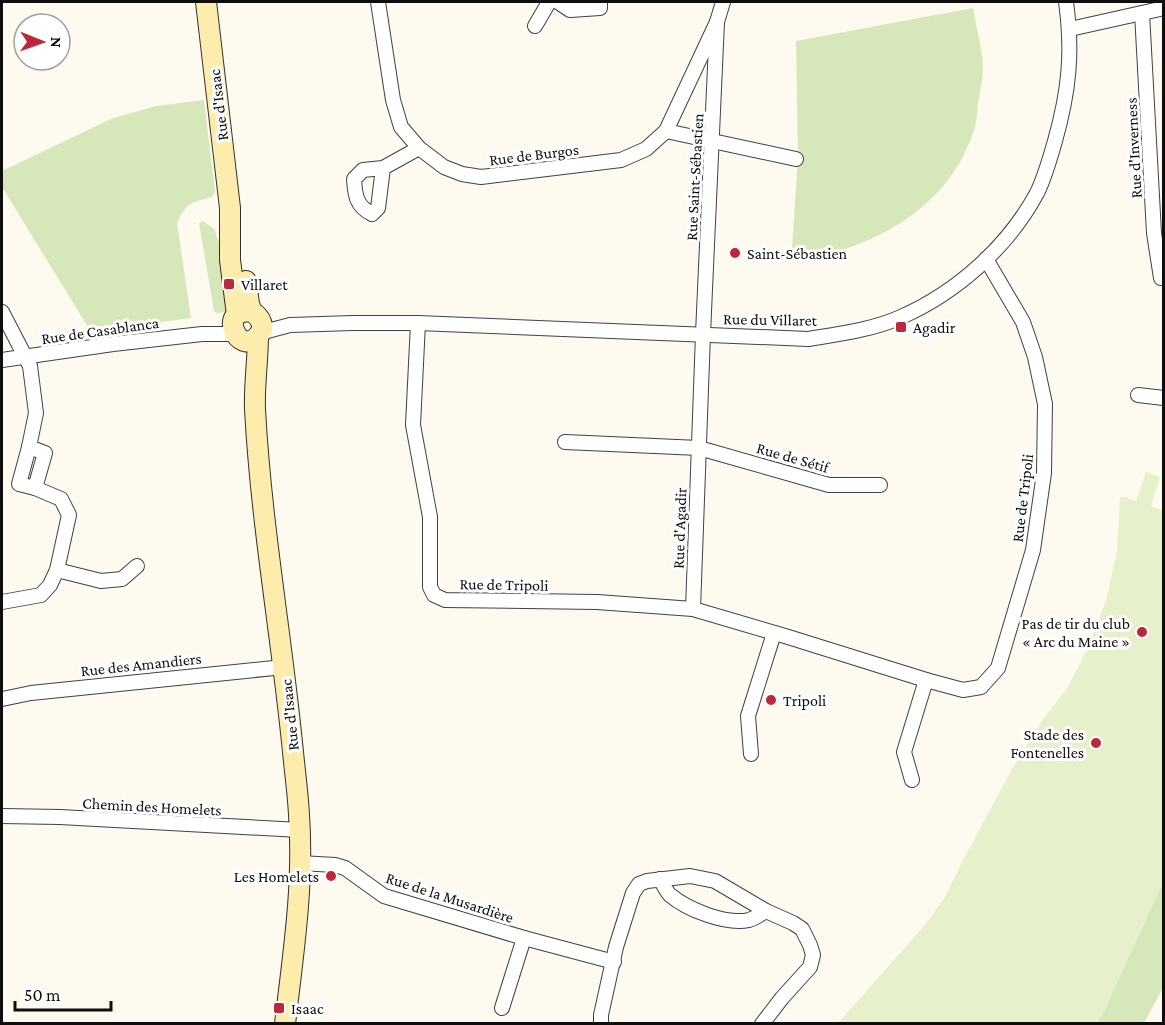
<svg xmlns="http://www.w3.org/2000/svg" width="1165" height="1025" font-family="'Crimson Pro',serif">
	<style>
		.green { fill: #d6e8b9 }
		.pitch { fill: #e6f0cb }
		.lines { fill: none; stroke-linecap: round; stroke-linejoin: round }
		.street-casing { stroke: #414141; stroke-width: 16 }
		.secondary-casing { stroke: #303030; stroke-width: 22 }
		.street { stroke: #fff; stroke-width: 14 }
		.secondary { stroke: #fdedac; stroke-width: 20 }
		.poi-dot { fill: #bb283c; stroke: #fff; stroke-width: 2 }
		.labels { text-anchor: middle; stroke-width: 6; stroke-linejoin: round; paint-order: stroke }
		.street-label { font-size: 16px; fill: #0e0e0e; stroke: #fff }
		.poi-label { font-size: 16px; fill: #0e0e0e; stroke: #fff; text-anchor: start }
	</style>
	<rect width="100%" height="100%" fill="#fffaef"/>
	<g class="green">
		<path d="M973,8c3,19 9,39 10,59 0,11 -3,24 -5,36 -1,9 -1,19 -4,27 -21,66 -78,105 -142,123 -13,3 -27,5 -41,8l7,-103 -2,-117z"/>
		<path d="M204,100l11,92 -3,5c-21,6 -25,4 -35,26l14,95 -100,14 -89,-145v-16l111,-53 43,-12z"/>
		<polygon points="203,221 214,229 222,250 230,304 226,312 217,313 214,311 199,223"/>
		<polygon points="1163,882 1163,988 1144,1023 1096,1024 1102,1015"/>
	</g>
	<polygon class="pitch" points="1146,472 1160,477 1151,506 1164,511 1163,882 1102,1015 1096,1024 838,1023 925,925 945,897 964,858 1012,769 1044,718 1068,687 1087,650 1106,601 1117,551 1120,497 1125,497 1136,501"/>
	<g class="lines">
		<g class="street-casing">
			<g id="street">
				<polyline points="378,2 393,100 401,127 419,148 444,167 462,174 481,177 621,160 646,149 666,131 717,22 723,2"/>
				<polyline points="558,2 570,10 600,8 600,2"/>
				<polyline points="1142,13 1154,233 1161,278 1164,277"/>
				<polyline points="535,26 549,2"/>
				<polyline points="1070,29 1164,8"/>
				<polyline points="666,131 796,159"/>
				<path d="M383,168l-5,40 -6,6c-16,-8 -17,-19 -18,-35l9,-9 20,-2 36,-20"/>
				<polyline points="2,312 30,366 36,413 29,447 45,453 35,488 61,499 69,515 57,570 50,585 41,595 2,602"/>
				<polyline points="418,323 413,425 430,517 430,587 434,595 445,600 597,602 693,609 785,636 926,680 963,690 981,687 998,668 1033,550 1044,473 1045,404 1035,357 1023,322 986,259"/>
				<path d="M260,333l30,-8 63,-2h65l390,16c31,-5 64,-9 93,-22 55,-24 107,-70 136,-124 8,-16 13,-35 18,-52 14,-50 18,-88 11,-139"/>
				<polyline points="2,360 113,344 202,334 235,334"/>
				<polyline points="1138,395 1164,398"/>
				<polyline points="565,442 699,448 829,485 880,485"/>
				<polyline points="29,447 19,484 35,488"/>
				<polyline points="57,570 101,581 122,579 137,566"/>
				<polyline points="693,609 703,334 717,22"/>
				<polyline points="2,699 31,693 284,667"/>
				<polyline points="751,754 748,716 774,633"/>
				<polyline points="912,780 904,752 926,680"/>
				<polyline points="2,816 60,817 300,830"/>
				<polyline points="300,863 335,865 345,868 384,896 524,938 614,962"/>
				<path d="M660,879c3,5 6,12 10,16 18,15 56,30 79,25 6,-2 12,-6 17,-9"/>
				<polyline points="502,1008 524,938"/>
				<polyline points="601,1024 601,1015 616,947 633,893 639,884 647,881 690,876 715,881 766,911 793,923 802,929 810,945 813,955 810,967 782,998 762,1024"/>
			</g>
		</g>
		<g class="secondary-casing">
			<g id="secondary">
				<polyline points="206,2 230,208 230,260 237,315"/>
				<path d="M246,281l3,23 3,8c9,5 14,16 6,24 -21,22 -41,-30 -6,-24"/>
				<path d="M258,336c0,24 -4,49 -3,73 6,115 27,229 38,343 2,21 5,42 6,63 5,70 -6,140 -14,209"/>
			</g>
		</g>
		<use href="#street" class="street"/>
		<use href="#secondary" class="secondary"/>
	</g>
	<g class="poi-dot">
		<circle cx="735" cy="253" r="6"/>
		<rect x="223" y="278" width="12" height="12" rx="3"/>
		<rect x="895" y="321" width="12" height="12" rx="3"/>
		<circle cx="1142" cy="632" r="6"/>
		<circle cx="771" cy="700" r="6"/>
		<circle cx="1096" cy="743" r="6"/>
		<circle cx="331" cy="876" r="6"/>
		<rect x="273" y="1002" width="12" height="12" rx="3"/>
	</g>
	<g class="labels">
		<g class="street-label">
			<text transform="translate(218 105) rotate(-97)" y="6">Rue d'Isaac</text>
			<text transform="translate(1133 148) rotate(-93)" y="6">Rue d'Inverness</text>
			<text transform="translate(534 154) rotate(-7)" y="6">Rue de Burgos</text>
			<text transform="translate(694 177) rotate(-87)" y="6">Rue Saint-Sébastien</text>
			<text transform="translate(770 319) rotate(1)" y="6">Rue du Villaret</text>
			<text transform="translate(100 330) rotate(-8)" y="6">Rue de Casablanca</text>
			<text transform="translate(793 457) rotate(16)" y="6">Rue de Sétif</text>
			<text transform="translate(1022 498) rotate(-83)" y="6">Rue de Tripoli</text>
			<text transform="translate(679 528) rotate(-88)" y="6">Rue d'Agadir</text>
			<text transform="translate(504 584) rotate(1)" y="6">Rue de Tripoli</text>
			<text transform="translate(141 664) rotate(-6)" y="6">Rue des Amandiers</text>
			<text transform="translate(289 715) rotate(-96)" y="6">Rue d'Isaac</text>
			<text transform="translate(152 806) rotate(3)" y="6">Chemin des Homelets</text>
			<text transform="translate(450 897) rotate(18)" y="6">Rue de la Musardière</text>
		</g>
		<g class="poi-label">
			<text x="747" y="259">Saint-Sébastien</text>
			<text x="241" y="290">Villaret</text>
			<text x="913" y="333">Agadir</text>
			<text x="1130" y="629" text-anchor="end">Pas de tir du club<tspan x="1130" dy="18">« Arc du Maine »</tspan></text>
			<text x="783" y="706">Tripoli</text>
			<text x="1084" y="740" text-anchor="end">Stade des<tspan x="1084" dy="18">Fontenelles</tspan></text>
			<text x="319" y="882" text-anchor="end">Les Homelets</text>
			<text x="291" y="1014">Isaac</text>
		</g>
	</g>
	<rect width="1165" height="1025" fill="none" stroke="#0e0e0e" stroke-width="6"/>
	<g transform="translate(42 42) rotate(91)"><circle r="28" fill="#ffffff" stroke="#9f9f9f" stroke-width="1.5"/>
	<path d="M0-4.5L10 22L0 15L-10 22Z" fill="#bb283c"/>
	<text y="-9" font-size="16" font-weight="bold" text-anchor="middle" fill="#0e0e0e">N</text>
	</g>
	<path d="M15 1001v9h96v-9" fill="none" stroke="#0e0e0e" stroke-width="3"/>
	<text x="24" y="1001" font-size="18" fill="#0e0e0e" stroke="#ffffff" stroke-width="4.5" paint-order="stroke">50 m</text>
</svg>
